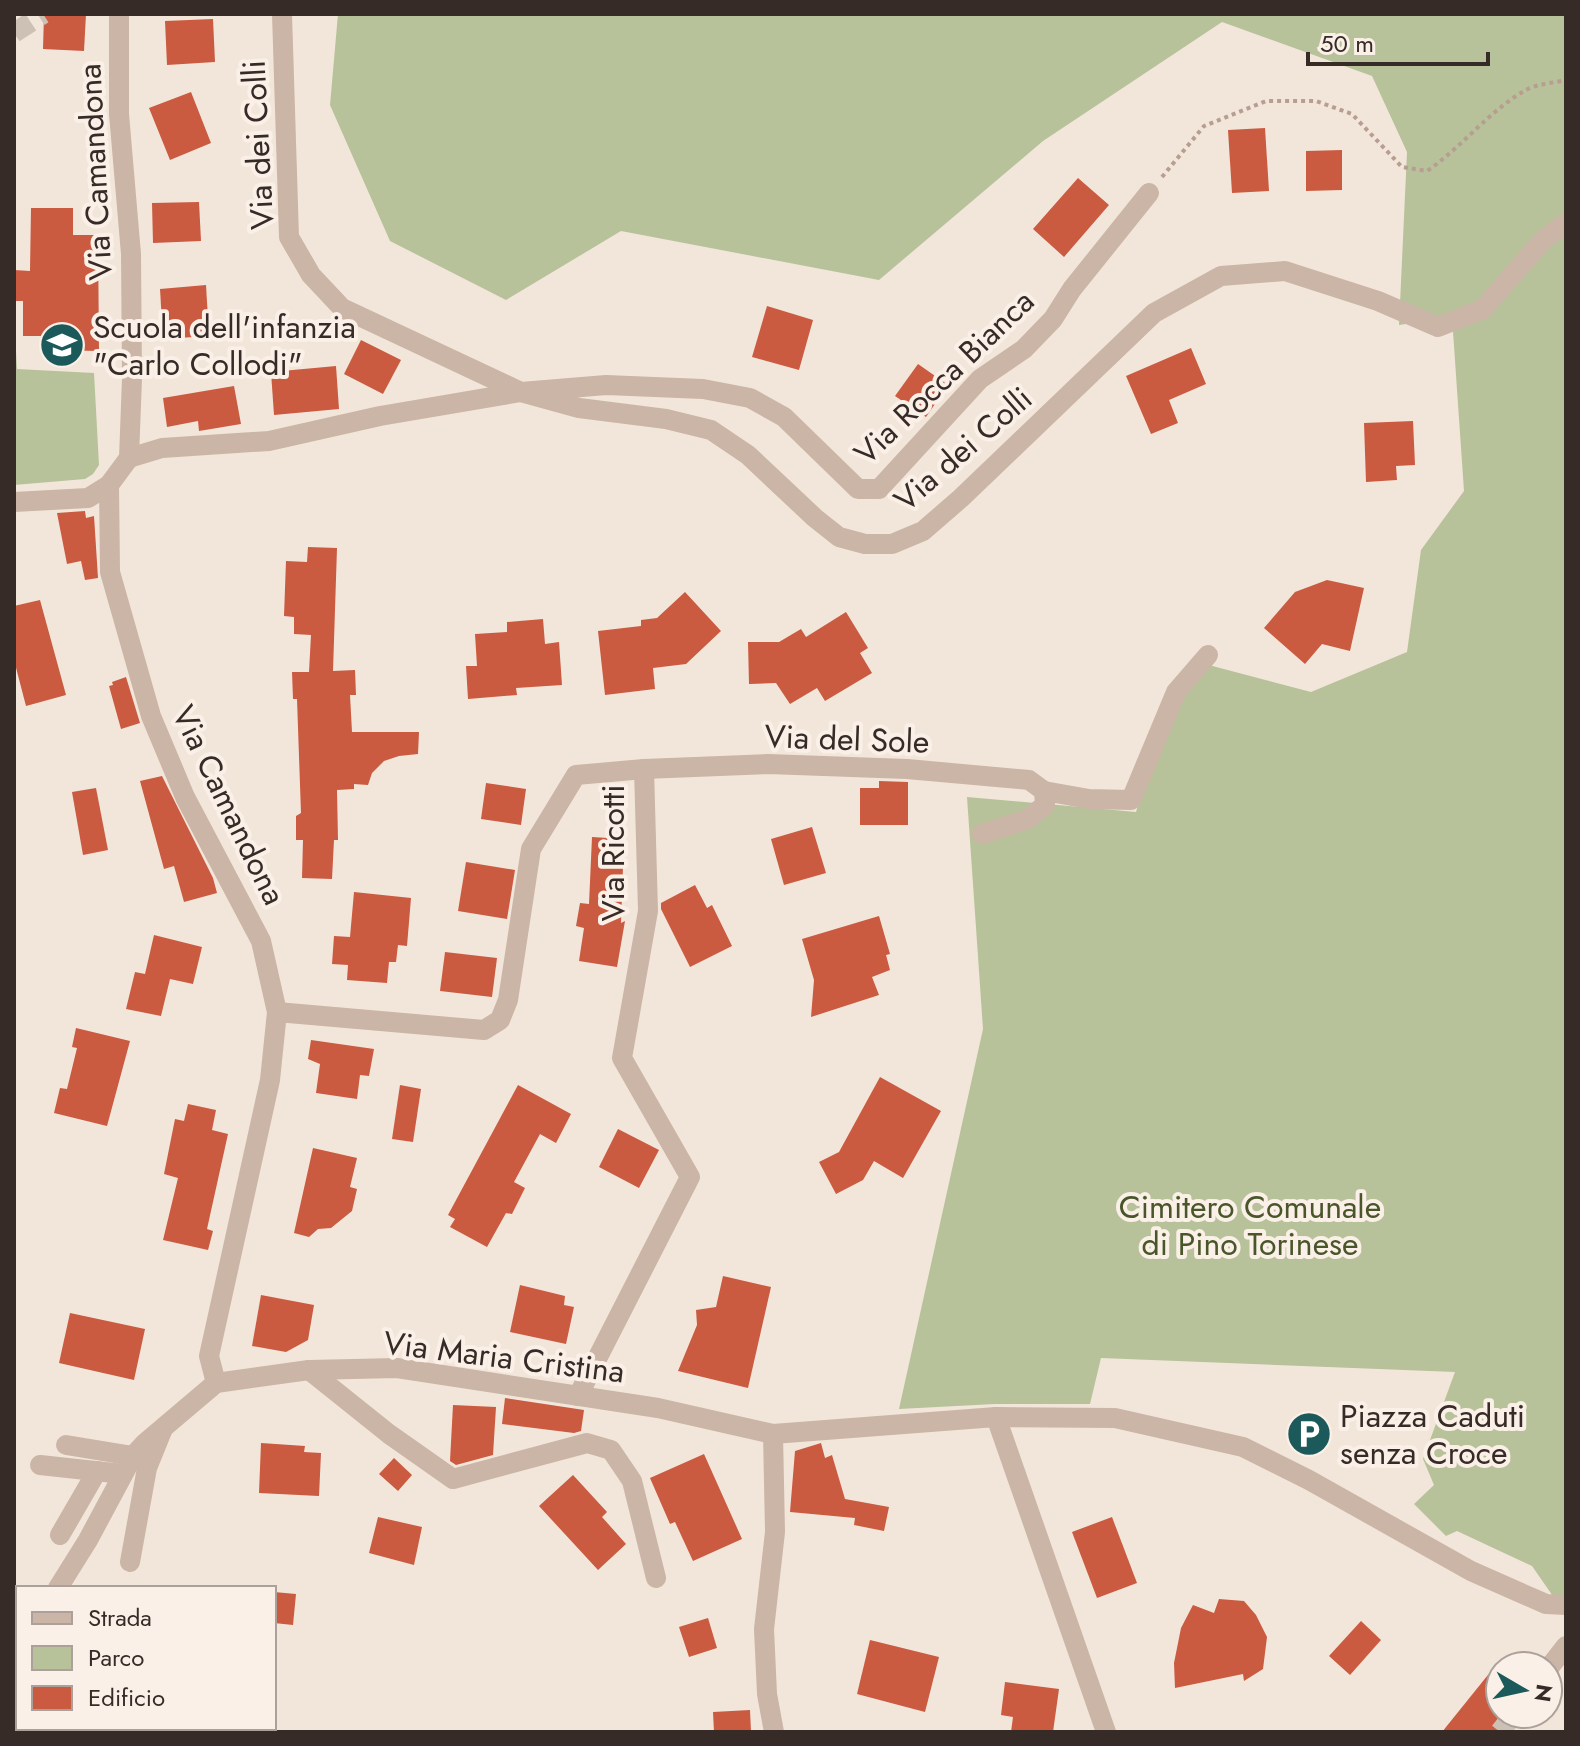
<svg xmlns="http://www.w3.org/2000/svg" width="1580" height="1746" font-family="Jost,sans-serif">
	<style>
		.green { fill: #b7c29a }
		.building { fill: #ca5a40 }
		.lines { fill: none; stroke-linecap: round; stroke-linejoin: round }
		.minor-tunnel { stroke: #cdc1b6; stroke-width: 20; stroke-dasharray: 20 10; stroke-linecap: butt }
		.major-tunnel { stroke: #cdc1b6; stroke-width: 20; stroke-dasharray: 20 10; stroke-linecap: butt }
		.path { stroke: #b79e90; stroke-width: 4; stroke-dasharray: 4 4; stroke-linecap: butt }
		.minor { stroke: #cbb5a6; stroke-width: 20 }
		.labels { text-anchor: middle; stroke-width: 8; stroke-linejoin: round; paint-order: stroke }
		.street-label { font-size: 32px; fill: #372b27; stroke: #faf0e7 }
		.poi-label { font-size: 32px; fill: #372b27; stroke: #faf0e7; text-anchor: start }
		.park-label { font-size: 32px; fill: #48562a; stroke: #faf0e7 }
	</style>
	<rect width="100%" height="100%" fill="#f2e6da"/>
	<g class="green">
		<polygon points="338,14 1566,14 1566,1615 1532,1566 1457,1531 1446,1536 1414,1504 1434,1485 1423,1459 1455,1372 1101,1358 1090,1404 995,1404 899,1409 983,1029 967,797 1136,812 1162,726 1205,664 1311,692 1407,652 1421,550 1464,491 1452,317 1399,325 1407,152 1372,76 1222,22 1043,141 879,280 621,231 506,300 390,241 330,105"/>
		<polygon points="14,312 17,369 94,373 99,465 93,474 85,479 14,485"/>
	</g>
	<g class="building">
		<polygon points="44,14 86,14 84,51 43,49"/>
		<polygon points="213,19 215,62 167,65 165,21"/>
		<polygon points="191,92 211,143 170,160 149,108"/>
		<polygon points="1265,128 1269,191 1232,193 1228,130"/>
		<polygon points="1342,150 1342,190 1306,191 1306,151"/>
		<polygon points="1078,178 1109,205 1064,257 1033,229"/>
		<polygon points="199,202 201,241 153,243 152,203"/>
		<polygon points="31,208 73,208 73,235 98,235 99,351 53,350 53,336 23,336 23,301 14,301 14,270 30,271"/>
		<polygon points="206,285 209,336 163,339 160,289"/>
		<polygon points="767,306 813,320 799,370 752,357"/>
		<polygon points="361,340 401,360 383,394 344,374"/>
		<polygon points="1191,348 1206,384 1169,400 1178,423 1151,434 1126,376"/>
		<polygon points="918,364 948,385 926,417 895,396"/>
		<polygon points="336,366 339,409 274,415 271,372"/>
		<polygon points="234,386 241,424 199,431 198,421 167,427 163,398"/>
		<polygon points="1413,421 1415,465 1396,466 1397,480 1366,482 1364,423"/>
		<polygon points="85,511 86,518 94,516 98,578 85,580 81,561 67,564 57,513"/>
		<polygon points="308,547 337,548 333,671 355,670 356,695 350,695 352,732 419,732 418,754 399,756 384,761 372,773 368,785 354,784 354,789 337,790 338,840 334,840 332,879 302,878 303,840 296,840 296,816 301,813 297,699 293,699 292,672 309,672 311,635 294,634 294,617 284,616 286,561 307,562"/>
		<polygon points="1327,580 1364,588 1350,651 1322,644 1305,664 1264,628 1295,592"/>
		<polygon points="685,592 721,631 686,664 653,668 655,689 605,695 598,631 641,626 641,620 657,618"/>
		<polygon points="40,600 66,695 26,706 14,660 14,606"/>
		<polygon points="846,612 868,648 860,653 872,673 825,701 817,688 790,704 776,683 749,684 748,642 779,642 801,629 806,637"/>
		<polygon points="543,619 545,644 559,642 562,685 516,688 517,695 468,699 466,666 477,666 475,634 507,632 507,622"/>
		<polygon points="126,677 140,723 121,729 109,686 113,685 112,682"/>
		<polygon points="162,776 213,878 217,893 184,902 174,866 164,869 140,781"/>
		<polygon points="879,781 908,782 908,825 860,825 860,788 879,788"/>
		<polygon points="486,783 526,789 521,825 481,819"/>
		<polygon points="96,788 108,850 83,855 72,792"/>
		<polygon points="812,827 826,873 784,885 771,839"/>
		<polygon points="592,837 624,839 621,923 625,921 617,967 579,961 584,928 576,926 580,903 589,904"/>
		<polygon points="466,862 515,870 507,919 458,911"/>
		<polygon points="695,885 707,908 712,905 732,946 690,967 661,909 661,903"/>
		<polygon points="354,892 411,898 407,946 398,945 396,962 389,962 387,983 347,980 348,965 332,964 334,936 350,937"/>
		<polygon points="879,916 890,954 886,955 890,970 872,977 879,995 811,1017 814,980 802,939"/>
		<polygon points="154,935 202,947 193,984 170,979 161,1016 126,1009 135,972 145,974"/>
		<polygon points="445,952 497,958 492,997 440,991"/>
		<polygon points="76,1028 130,1041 107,1126 54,1113 60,1088 67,1089 77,1048 72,1047"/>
		<polygon points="311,1040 374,1049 369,1076 360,1075 357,1099 316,1093 320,1064 308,1059"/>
		<polygon points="880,1077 941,1111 903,1178 874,1161 863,1180 836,1194 819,1162 839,1152"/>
		<polygon points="400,1085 421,1089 413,1142 392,1139"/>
		<polygon points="518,1085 571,1114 556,1143 540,1134 514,1182 525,1188 512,1214 506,1213 487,1247 450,1227 455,1219 448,1215"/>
		<polygon points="188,1104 216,1110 212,1130 228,1134 207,1229 213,1231 208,1250 163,1240 178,1178 164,1174 175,1119 184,1121"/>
		<polygon points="618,1129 659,1150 639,1188 599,1167"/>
		<polygon points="313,1148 357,1158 350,1187 357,1189 352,1211 331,1228 318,1229 309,1237 294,1233"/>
		<polygon points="723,1276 771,1287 748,1388 678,1371 697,1325 696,1310 716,1307"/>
		<polygon points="520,1285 565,1296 564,1305 574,1307 566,1344 510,1332"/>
		<polygon points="261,1295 314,1305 308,1340 286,1352 252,1346"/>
		<polygon points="70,1313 145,1329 134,1380 59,1363"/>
		<polygon points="505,1398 584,1410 581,1431 574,1433 502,1424"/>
		<polygon points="453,1405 496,1407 493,1455 456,1465 450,1461"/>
		<polygon points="261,1443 305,1446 304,1452 321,1453 319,1496 259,1493"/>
		<polygon points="821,1443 825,1458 832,1455 845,1499 889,1507 884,1531 854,1525 855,1518 790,1512 795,1451"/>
		<polygon points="704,1454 742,1539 693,1561 675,1522 670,1524 650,1478"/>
		<polygon points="394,1458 412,1475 398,1491 379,1474"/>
		<polygon points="573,1475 607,1512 602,1517 626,1544 598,1570 539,1506"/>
		<polygon points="378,1517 422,1527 414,1565 369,1553"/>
		<polygon points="1112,1517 1137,1583 1097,1598 1072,1532"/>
		<polygon points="274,1592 296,1594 293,1625 274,1623"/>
		<polygon points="1219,1599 1244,1601 1256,1615 1267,1637 1263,1669 1244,1681 1243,1674 1175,1688 1174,1663 1181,1628 1193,1605 1214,1613"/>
		<polygon points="708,1618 717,1648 689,1657 679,1627"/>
		<polygon points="1361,1621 1381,1640 1350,1675 1329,1656"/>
		<polygon points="870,1640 939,1657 925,1712 857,1694"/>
		<polygon points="1500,1660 1500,1732 1442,1732"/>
		<polygon points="1005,1682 1059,1689 1053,1732 1011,1732 1013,1717 1001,1715"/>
		<polygon points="750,1710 751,1732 714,1732 713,1712"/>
	</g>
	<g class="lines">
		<polyline class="minor-tunnel" points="1500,1732 1514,1714"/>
		<polyline class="major-tunnel" points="14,33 43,14"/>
		<path class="path" d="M1162,177l42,-51 62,-25h50l36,13 50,53 25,4c35,-24 60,-58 97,-80 11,-7 29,-8 42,-11"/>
		<g class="minor">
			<polyline points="119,14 119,114 131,254 132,378 129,458 109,485 110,572 151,716 185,797 261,941 277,1012 270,1080 209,1356 216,1383"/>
			<polyline points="282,14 289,237 311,275 342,308 521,392 579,408 666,419 711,430 748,455 815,518 839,537 865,544 892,544 923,531 961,498 1154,313 1221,276 1285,271 1378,301 1438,327 1483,309 1543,240 1566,223"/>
			<polyline points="129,458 162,448 269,441 380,416 521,392 606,385 703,389 750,398 784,417 858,489 879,489 980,379 1024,349 1053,319 1072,289 1149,193"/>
			<polyline points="14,502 88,498 109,485"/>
			<polyline points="644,769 768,764 907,769 1029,780 1044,791 1045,805 1028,819 982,834"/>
			<polyline points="1044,791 1089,799 1131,800 1176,692 1208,655"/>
			<polyline points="277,1012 484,1030 500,1020 508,1000 531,849 576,775 644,769 648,911 622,1058 690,1177 578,1396"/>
			<polyline points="309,1370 389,1434 453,1479 587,1443 611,1450 632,1481 656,1578"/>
			<polyline points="996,1417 1106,1732"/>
			<polyline points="773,1434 775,1532 764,1629 767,1694 774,1732"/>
			<polyline points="66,1445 133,1456"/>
			<polyline points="40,1465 123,1474"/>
			<polyline points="60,1535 97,1471"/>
			<polyline points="130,1562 147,1468 162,1431"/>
			<polyline points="58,1588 88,1540 133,1456 144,1444 216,1383 309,1370 397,1368 658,1408 773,1434 996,1417 1115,1418 1243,1447 1309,1480 1471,1571 1546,1604 1566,1605"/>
			<polyline points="14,1640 18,1636"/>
			<polyline points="1548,1669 1566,1646"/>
		</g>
	</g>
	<defs>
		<g id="school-disc" transform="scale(2.3)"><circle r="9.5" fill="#1b595a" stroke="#faf0e7"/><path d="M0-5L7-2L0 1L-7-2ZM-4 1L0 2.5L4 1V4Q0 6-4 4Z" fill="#fff"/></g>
		<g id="parking-disc" transform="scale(2.3)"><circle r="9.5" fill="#1b595a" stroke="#faf0e7"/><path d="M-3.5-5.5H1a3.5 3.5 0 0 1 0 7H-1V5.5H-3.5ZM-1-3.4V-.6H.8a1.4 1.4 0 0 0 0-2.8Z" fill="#fff"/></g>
	</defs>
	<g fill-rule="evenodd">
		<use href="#school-disc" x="62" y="345"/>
		<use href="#parking-disc" x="1309" y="1434"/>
	</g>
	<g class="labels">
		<g class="street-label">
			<text transform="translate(258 145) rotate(-93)" y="11">Via dei Colli</text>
			<text transform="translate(95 172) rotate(-93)" y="11">Via Camandona</text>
			<text transform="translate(944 377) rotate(-44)" y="11">Via Rocca Bianca</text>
			<text transform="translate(963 449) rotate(-41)" y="11">Via dei Colli</text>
			<text transform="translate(847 739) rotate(2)" y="11">Via del Sole</text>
			<text transform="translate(229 805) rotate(64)" y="11">Via Camandona</text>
			<text transform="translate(613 853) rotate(-90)" y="11">Via Ricotti</text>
			<text transform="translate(504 1357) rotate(7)" y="11">Via Maria Cristina</text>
		</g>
		<g class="poi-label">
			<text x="93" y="338">Scuola dell'infanzia<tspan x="93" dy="37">"Carlo Collodi"</tspan></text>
			<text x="1340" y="1427">Piazza Caduti<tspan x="1340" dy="37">senza Croce</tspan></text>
		</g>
		<g class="park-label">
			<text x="1250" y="1218">Cimitero Comunale<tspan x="1250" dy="37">di Pino Torinese</tspan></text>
		</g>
	</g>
	<rect width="1580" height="1746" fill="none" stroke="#372b27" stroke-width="32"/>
	<rect x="16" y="1586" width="260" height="144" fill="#faf0e7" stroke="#aca19a" stroke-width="2"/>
	<rect x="32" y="1612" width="40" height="12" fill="#cbb5a6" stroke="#aca19a" stroke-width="2"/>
	<text x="88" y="1626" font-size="24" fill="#372b27">Strada</text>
	<rect x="32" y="1646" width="40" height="24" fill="#b7c29a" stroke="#aca19a" stroke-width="2"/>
	<text x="88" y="1666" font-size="24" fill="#372b27">Parco</text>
	<rect x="32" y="1686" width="40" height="24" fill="#ca5a40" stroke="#aca19a" stroke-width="2"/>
	<text x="88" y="1706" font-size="24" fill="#372b27">Edificio</text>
	<g transform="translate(1524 1690) rotate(99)"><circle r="38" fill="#faf0e7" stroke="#aca19a" stroke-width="2"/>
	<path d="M0-6L14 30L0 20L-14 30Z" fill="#1b595a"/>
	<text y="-12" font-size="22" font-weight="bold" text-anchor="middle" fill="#372b27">N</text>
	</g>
	<path d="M1308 52v12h180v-12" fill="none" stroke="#372b27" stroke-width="4"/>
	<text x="1320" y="52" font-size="24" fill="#372b27" stroke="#faf0e7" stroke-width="6" paint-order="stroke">50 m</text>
</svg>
